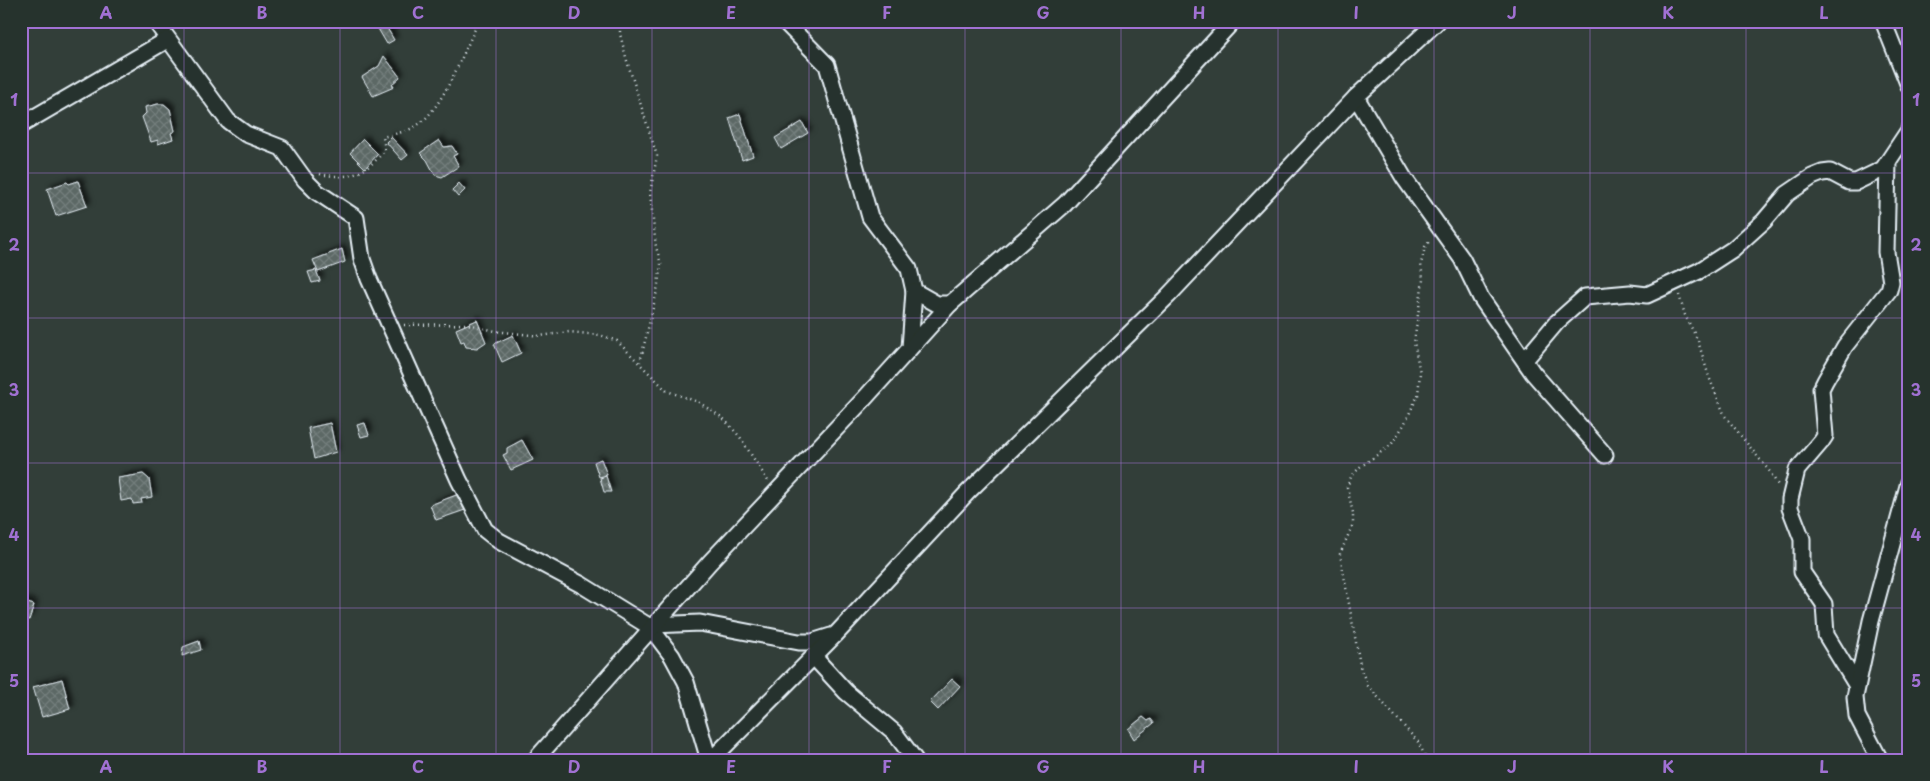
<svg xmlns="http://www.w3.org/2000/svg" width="1930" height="781" font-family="'Playpen Sans',sans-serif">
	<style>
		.building { fill: url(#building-cross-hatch); stroke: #e8f1f8; filter: url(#shadow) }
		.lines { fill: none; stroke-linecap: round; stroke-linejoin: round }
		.minor-casing { stroke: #e8f1f8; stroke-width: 19 }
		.path { stroke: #e8f1f8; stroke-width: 2.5; stroke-dasharray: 1 4; stroke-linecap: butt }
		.minor { stroke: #26332d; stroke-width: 15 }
		.grid { fill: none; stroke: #a171d3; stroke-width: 1; stroke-opacity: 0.55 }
		.neatline { fill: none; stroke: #a171d3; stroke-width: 2 }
		.grid-label { font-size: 16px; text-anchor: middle; font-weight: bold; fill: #a171d3 }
	</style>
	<defs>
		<pattern id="building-cross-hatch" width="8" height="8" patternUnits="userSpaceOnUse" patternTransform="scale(1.25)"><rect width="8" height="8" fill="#5c6865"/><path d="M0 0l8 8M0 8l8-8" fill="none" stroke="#737e7c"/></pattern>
		<filter id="shadow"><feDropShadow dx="4" dy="-4" stdDeviation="2.5" flood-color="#0009"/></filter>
	</defs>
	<rect width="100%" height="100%" fill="#323e39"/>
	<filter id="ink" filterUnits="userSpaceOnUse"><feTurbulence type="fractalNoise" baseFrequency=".02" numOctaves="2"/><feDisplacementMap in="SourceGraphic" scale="10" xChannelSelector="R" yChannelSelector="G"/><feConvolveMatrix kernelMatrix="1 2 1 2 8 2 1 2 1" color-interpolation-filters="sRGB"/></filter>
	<g filter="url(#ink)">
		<g class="building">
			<polygon points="383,21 394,40 387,44 377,27 379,25 377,22"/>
			<polygon points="384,56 400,77 392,84 394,87 373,96 362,77 379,66"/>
			<polygon points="158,104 164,104 170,109 175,131 171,133 173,139 158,144 158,140 151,142 142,117 146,113 145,107"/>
			<polygon points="740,114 753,156 742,160 729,118"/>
			<polygon points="802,122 808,133 781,149 775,138"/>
			<polygon points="391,137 408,155 402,160 386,142"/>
			<polygon points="363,139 378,154 365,168 350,153"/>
			<polygon points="439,140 444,147 452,146 457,154 453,156 459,166 442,177 435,175 427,160 420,153"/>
			<polygon points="78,181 87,206 56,216 47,189 67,182 69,184"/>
			<polygon points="459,183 465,190 458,197 452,190"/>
			<polygon points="342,249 345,262 318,272 313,260"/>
			<polygon points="316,270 320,281 312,283 308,272"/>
			<polygon points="477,320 486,342 477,348 466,347 464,341 461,342 456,329"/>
			<polygon points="513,335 521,353 502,362 494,344"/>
			<polygon points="330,423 336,452 314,459 308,428"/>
			<polygon points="365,423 369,435 361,437 357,425"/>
			<polygon points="522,440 533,460 511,470 503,455 507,453 507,448"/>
			<polygon points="601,459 607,475 599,477 594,462"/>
			<polygon points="143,474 149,479 152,497 141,499 142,503 133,504 132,499 121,501 118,478"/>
			<polygon points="606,476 611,492 604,492 600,478"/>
			<polygon points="459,494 465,510 436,520 430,505"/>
			<polygon points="21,601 34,605 29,620 21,617"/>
			<polygon points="199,641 201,650 182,656 183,647"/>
			<polygon points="62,679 70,709 42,717 33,687"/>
			<polygon points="952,679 960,686 938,710 930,702"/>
			<polygon points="1143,717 1148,721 1151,719 1154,723 1134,739 1128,729"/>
		</g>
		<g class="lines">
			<g class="minor-casing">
				<g id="minor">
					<polyline points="155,21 228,121 246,134 282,148 305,180 317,192 356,218 362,259 369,279 459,480 485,530 499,541 582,585 650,627 672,656 686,682 709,760"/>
					<polyline points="784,21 827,65 870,217 909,269 914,291 937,304 950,304"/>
					<polyline points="1883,21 1909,86"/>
					<polyline points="1356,97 1404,178 1462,259 1481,298 1533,373 1605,455"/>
					<polyline points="21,125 167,40"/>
					<polyline points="910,348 914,291"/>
					<polyline points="1525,360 1557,322 1585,297 1630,293 1647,295 1699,271 1733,249 1764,221 1787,194 1812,177 1822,173 1830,172 1849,182 1856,182 1883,169 1909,130"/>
					<polyline points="653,625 700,623 799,642 812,642 831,636"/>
					<polyline points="813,656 846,692 894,732 915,760"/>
					<polyline points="1857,686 1826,635 1824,604 1802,572 1802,539 1790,508 1790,499 1797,470 1821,442 1825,436 1821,389 1825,381 1845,346 1889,290 1891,282 1886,252 1888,162"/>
					<polyline points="535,760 710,562 865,398 950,304 1065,204 1233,21"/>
					<polyline points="711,760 837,633 968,492 1168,296 1356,97 1438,21"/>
					<polyline points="1880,760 1857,716 1855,697 1871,621 1909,482"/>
				</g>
			</g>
			<g class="path">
				<polyline points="620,21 620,34 627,61 657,156 650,193 656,247 661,264 657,291 640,362"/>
				<path d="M320,174c31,6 45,0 65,-24l-2,-13c10,-3 24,-5 33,-11 27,-16 48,-76 63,-105"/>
				<polyline points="1679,295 1685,315 1698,341 1709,377 1725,416 1770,472 1779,487"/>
				<polyline points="404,325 467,324 495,331 540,336 569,332 600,335 617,341 667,391 698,402 723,418 740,437 768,481"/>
				<polyline points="1427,760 1418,742 1368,686 1361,670 1340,554 1353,524 1353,513 1347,487 1351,477 1360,467 1391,445 1404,425 1418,395 1420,373 1414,342 1423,280 1421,264 1425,247 1430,240"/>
			</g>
			<use href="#minor" class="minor"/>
		</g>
	</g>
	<path class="grid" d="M184,21v739M340,21v739M496,21v739M652,21v739M809,21v739M965,21v739M1121,21v739M1278,21v739M1434,21v739M1590,21v739M1746,21v739M21,173h1888M21,318h1888M21,463h1888M21,608h1888"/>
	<rect width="1930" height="781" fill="none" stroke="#26332d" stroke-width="55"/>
	<rect x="28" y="28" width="1874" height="726" class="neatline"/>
	<g class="grid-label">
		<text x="106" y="19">A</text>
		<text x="262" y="19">B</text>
		<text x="418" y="19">C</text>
		<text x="574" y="19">D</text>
		<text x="731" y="19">E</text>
		<text x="887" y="19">F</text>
		<text x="1043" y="19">G</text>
		<text x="1199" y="19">H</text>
		<text x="1356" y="19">I</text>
		<text x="1512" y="19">J</text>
		<text x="1668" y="19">K</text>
		<text x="1824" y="19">L</text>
		<text x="14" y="106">1</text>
		<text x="1916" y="106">1</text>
		<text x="14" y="251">2</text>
		<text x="1916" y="251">2</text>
		<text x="14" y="396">3</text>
		<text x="1916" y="396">3</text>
		<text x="14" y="541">4</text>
		<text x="1916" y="541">4</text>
		<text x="14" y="687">5</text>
		<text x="1916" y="687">5</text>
		<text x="106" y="773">A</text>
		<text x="262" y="773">B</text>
		<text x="418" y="773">C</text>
		<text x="574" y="773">D</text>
		<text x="731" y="773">E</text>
		<text x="887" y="773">F</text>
		<text x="1043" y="773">G</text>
		<text x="1199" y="773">H</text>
		<text x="1356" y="773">I</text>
		<text x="1512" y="773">J</text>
		<text x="1668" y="773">K</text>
		<text x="1824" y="773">L</text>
	</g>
</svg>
